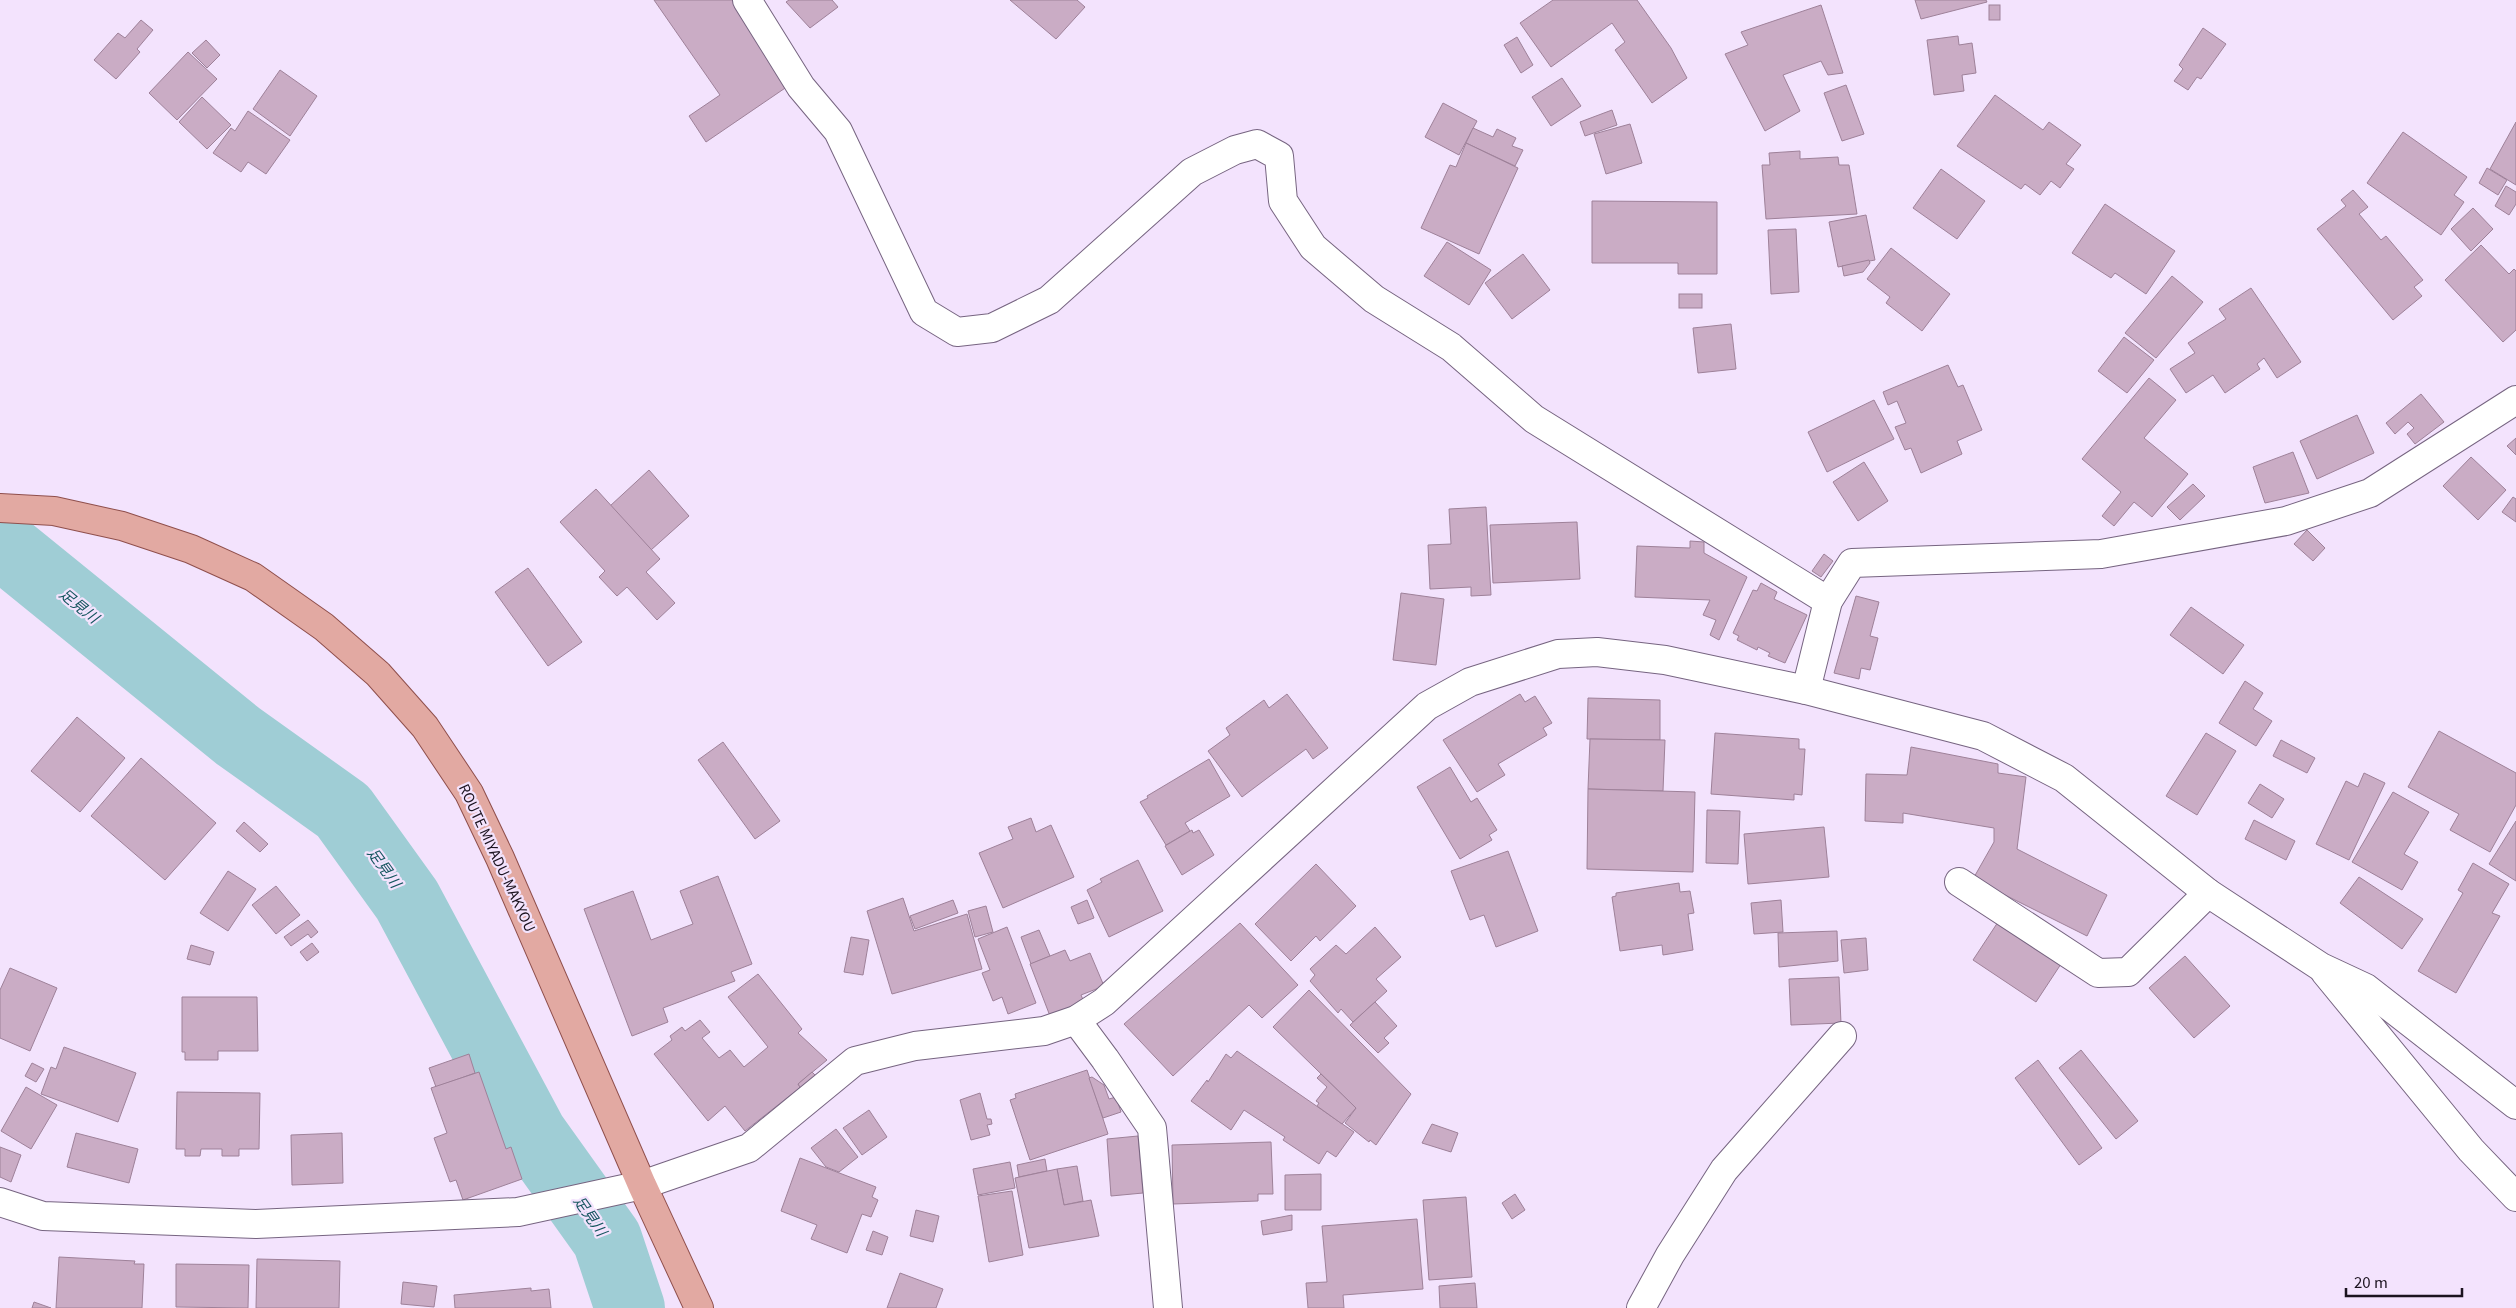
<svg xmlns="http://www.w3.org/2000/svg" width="2516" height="1308" font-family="Georgia,'Noto Sans JP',serif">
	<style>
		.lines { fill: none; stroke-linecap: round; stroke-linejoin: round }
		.river { stroke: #9fcdd5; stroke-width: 70 }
		.building { fill: #caacc5; stroke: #9e8199 }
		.minor-casing { stroke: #766480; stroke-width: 30 }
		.major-casing { stroke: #8f4f4c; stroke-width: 30 }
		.minor { stroke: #fff; stroke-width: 28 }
		.major { stroke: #e2a9a2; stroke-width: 28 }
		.labels { text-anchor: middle; stroke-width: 4.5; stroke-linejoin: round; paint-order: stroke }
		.street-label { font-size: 14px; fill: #1b131f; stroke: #f3e3fd }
		.water-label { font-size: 15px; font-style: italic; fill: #14555e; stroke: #f3e3fd }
	</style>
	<rect width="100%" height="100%" fill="#f3e3fd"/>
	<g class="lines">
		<polyline class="river" points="0,543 238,736 343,811 407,900 532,1134 607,1239 630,1308"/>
	</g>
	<g class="building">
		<polygon points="654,0 737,0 794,82 706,142 689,116 720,95"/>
		<polygon points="789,0 832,0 838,7 810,28 786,2"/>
		<polygon points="1010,0 1077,0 1085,7 1056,39"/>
		<polygon points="1553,0 1637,0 1671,48 1687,78 1652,103 1615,50 1625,42 1612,23 1551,67 1520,23"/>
		<polygon points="1915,0 1986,0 1987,2 1921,19"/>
		<polygon points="1821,5 1843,73 1828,75 1821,61 1783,75 1800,111 1765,131 1725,54 1748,45 1741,32"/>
		<rect x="1989" y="5" width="11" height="15"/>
		<polygon points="141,20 153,30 137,49 140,52 116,79 94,60 118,33 125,38"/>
		<polygon points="2203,28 2226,44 2201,79 2197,77 2188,90 2174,81 2183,69 2179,65"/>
		<polygon points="1958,36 1959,45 1972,43 1976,73 1962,75 1964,91 1934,95 1927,40"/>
		<polygon points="1517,37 1533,65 1521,73 1504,45"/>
		<polygon points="206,40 220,55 207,68 192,53"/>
		<polygon points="188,52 217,79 177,120 149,93"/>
		<polygon points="280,70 317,96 290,136 253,109"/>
		<polygon points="1562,78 1581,106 1551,126 1532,97"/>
		<polygon points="1846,85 1864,134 1842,141 1824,93"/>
		<polygon points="1995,95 2043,130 2049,122 2081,145 2066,164 2074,169 2060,188 2051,181 2040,195 2025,184 2021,189 1957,146"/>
		<polygon points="202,97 231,125 207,149 179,122"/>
		<polygon points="1443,103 1477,121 1459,155 1425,137"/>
		<polygon points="1612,110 1617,125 1585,136 1580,122"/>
		<polygon points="248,111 290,140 266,174 248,162 241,172 213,153 231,128 235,131"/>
		<polygon points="2516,122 2516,185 2490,169"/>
		<polygon points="1630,124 1642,163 1606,174 1594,134"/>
		<polygon points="1473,128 1493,137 1497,129 1516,138 1512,146 1523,150 1515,166 1466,143"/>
		<polygon points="2403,132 2467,177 2454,195 2464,202 2441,235 2367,183"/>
		<polygon points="1466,143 1518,168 1479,254 1421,228 1450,165 1456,167"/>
		<polygon points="1800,151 1800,159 1838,157 1839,165 1849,165 1857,214 1766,219 1762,165 1770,165 1769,153"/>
		<polygon points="2487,168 2507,180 2498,195 2479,183"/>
		<polygon points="1941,169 1985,201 1957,239 1913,208"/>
		<polygon points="2506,186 2516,192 2516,204 2509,215 2495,206"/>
		<polygon points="2353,190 2368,207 2359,214 2381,240 2386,236 2423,280 2414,287 2422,296 2393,320 2317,229 2346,206 2341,200"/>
		<polygon points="1592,201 1717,202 1717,274 1678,274 1678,263 1592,263"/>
		<polygon points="2105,204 2175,251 2146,294 2115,273 2111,278 2072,253"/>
		<polygon points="2473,208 2493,229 2471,251 2451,229"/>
		<polygon points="1866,215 1875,260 1838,267 1829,222"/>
		<polygon points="1796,229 1799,292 1771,294 1768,230"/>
		<polygon points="1447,242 1491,270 1469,305 1424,276"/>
		<polygon points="2481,245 2509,274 2514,269 2516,271 2516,330 2503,342 2445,280"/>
		<polygon points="1891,248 1950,294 1922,331 1886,303 1890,297 1867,279"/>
		<polygon points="1523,254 1550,290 1512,319 1485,283"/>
		<polygon points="1869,260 1870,263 1863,272 1844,276 1842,266"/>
		<polygon points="2172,276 2203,302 2156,358 2125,333"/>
		<polygon points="2251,288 2301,362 2277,378 2264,358 2257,364 2260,369 2225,393 2213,375 2186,393 2170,369 2195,353 2188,343 2226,319 2219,309"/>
		<rect x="1679" y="294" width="23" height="14"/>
		<polygon points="1731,324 1736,369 1698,373 1693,328"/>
		<polygon points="2124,337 2154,360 2127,393 2098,371"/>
		<polygon points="1948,365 1958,387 1963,385 1982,430 1957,441 1962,454 1921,473 1911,448 1905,450 1895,427 1906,423 1897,401 1888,405 1883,392"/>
		<polygon points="2149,378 2176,400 2144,438 2188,474 2152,517 2134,502 2114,526 2102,516 2121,492 2082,459"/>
		<polygon points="2421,394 2444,422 2415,444 2407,434 2414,428 2408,422 2395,434 2386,423"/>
		<polygon points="1874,400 1894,439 1827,472 1808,432"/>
		<polygon points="2357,415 2374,453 2317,479 2300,441"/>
		<polygon points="2516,438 2516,455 2507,446"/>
		<polygon points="2293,452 2309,493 2265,503 2253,467"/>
		<polygon points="2471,457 2506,490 2478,520 2443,486"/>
		<polygon points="1864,462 1888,501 1858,521 1833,482"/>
		<polygon points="649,470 689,516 651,550 610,506"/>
		<polygon points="2193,484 2205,496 2180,520 2167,507"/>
		<polygon points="596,489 660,559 646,572 675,603 657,620 627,587 617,596 599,577 605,571 560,522"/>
		<polygon points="2513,497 2516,499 2516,522 2502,512"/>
		<polygon points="1486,507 1491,595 1471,596 1471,587 1430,589 1428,545 1451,544 1449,509"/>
		<polygon points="1577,522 1580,579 1493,583 1490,525"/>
		<polygon points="2307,530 2325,548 2313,561 2294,544"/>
		<polygon points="1690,541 1704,542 1704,553 1747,577 1719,640 1710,635 1716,620 1703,615 1710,600 1635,597 1637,546 1690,548"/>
		<polygon points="1824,554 1833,561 1821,577 1812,571"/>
		<polygon points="528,568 582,642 548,666 495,592"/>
		<polygon points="1761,583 1777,592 1774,599 1807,615 1785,663 1768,656 1770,653 1758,647 1757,650 1737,640 1739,636 1733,633 1753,590 1757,591"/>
		<polygon points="1401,593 1444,599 1436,665 1393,660"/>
		<polygon points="1856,596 1879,602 1870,636 1878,638 1870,670 1861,668 1859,679 1834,673"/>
		<polygon points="2191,607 2244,645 2223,674 2170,635"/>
		<polygon points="2245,681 2263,693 2253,709 2272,721 2256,746 2219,723"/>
		<polygon points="1287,694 1328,748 1313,759 1306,749 1242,797 1208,751 1230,735 1226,728 1264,700 1269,708"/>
		<polygon points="1520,694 1525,702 1535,696 1552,723 1543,728 1547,735 1498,764 1505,775 1477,792 1443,740"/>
		<polygon points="1588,698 1660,700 1660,740 1587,739"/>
		<polygon points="77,717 125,758 80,812 31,771"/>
		<polygon points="2439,731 2516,773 2516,805 2490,852 2450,830 2459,814 2408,787"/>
		<polygon points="1715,733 1799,739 1799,749 1805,749 1802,795 1794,794 1794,800 1711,794"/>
		<polygon points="2206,733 2236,751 2197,815 2166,796"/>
		<polygon points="1590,739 1665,740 1663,791 1588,789"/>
		<polygon points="2281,740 2315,758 2307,773 2273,756"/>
		<polygon points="723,742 780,821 755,839 698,760"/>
		<polygon points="1911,747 1998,764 1998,773 2026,777 2017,849 2107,895 2087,936 1973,879 1994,842 1994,828 1903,813 1903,823 1865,821 1866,774 1907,775"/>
		<polygon points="141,758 216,823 165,880 91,816"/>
		<polygon points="1209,759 1230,796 1185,823 1190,831 1166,845 1140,802 1148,798 1147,796"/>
		<polygon points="1450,767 1471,802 1477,798 1497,830 1489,835 1492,840 1460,859 1417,787"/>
		<polygon points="2364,773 2385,783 2349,860 2316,844 2346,781 2358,787"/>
		<polygon points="2260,784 2284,799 2272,818 2248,803"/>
		<polygon points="1588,789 1695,792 1693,872 1587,869"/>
		<polygon points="2393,792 2429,812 2404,854 2418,862 2402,890 2352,862"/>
		<polygon points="1707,810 1740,811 1738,864 1706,863"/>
		<polygon points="1031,818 1036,832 1051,825 1074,877 1003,908 979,853 1013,839 1008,827"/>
		<polygon points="2254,820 2295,841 2286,860 2245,839"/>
		<polygon points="2516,821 2516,881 2489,864"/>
		<polygon points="244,822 268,844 260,852 236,831"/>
		<polygon points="1824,827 1829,877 1748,884 1744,834"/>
		<polygon points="1192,830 1193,833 1199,830 1214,855 1182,875 1165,846"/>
		<polygon points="1508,851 1538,931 1496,947 1484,915 1470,920 1451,871"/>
		<polygon points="1138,860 1163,911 1109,937 1087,890 1102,882 1100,879"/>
		<polygon points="2473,863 2509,884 2492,913 2500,916 2456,993 2418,971 2463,893 2458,890"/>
		<polygon points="1316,864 1356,906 1320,941 1316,936 1291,961 1255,924"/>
		<polygon points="228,871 256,889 228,931 200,913"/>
		<polygon points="718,876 752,964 731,972 735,981 663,1008 668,1022 632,1036 584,909 633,891 651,940 693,924 680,891"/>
		<polygon points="2359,877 2423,919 2402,949 2340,903"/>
		<polygon points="1679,883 1680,892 1690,891 1694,913 1688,914 1693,950 1663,955 1662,945 1620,951 1612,897 1616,896 1616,893"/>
		<polygon points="276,886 300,915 276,934 252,905"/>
		<polygon points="903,898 914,931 967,914 982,969 892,994 867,911"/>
		<polygon points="953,900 958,913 915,929 910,916"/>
		<polygon points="1087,900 1094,918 1078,924 1071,907"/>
		<polygon points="1781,900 1783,932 1754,934 1751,903"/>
		<polygon points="986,906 993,932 975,937 968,911"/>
		<polygon points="308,920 318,932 311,938 308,934 291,946 284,937"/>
		<polygon points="1998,922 2061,964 2036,1002 1973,960"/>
		<polygon points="1240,923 1298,985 1262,1018 1249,1005 1173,1076 1124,1024"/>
		<polygon points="1007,927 1036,1003 1008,1014 1002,997 993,1001 982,973 990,970 978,939"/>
		<polygon points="1375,927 1401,957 1376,979 1387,991 1353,1022 1341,1009 1338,1013 1310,981 1315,975 1310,969 1336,945 1346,954"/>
		<polygon points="1039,930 1050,956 1031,964 1021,937"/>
		<polygon points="1837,931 1838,961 1779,967 1778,933"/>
		<polygon points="851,937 869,940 863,975 844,972"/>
		<polygon points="1866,938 1868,970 1844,973 1841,940"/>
		<polygon points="312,943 319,952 307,961 300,952"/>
		<polygon points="191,945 214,952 210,965 187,959"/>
		<polygon points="1065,950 1070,961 1090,953 1104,986 1081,995 1084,1002 1050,1016 1030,964"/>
		<polygon points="2185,956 2230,1006 2194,1038 2149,988"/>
		<polygon points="10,968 57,988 30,1051 0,1038 0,990"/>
		<polygon points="758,974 802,1029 798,1033 827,1060 798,1084 800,1087 797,1090 745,1131 725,1106 708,1121 654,1054 672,1040 670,1036 682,1027 685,1031 700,1020 710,1032 702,1038 719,1058 730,1050 744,1067 768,1047 728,997"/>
		<polygon points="1839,977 1841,1023 1791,1025 1789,979"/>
		<polygon points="1309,990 1411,1094 1376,1145 1370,1140 1369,1142 1345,1123 1356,1108 1273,1027"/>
		<polygon points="182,997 257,997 258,1051 218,1051 218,1060 185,1060 185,1052 182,1052"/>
		<polygon points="1375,1002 1397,1026 1384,1038 1389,1043 1378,1053 1350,1025"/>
		<polygon points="64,1047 136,1073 118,1122 41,1094 51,1067 56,1069"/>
		<polygon points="2081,1050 2138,1121 2116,1139 2059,1068"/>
		<polygon points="1237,1051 1354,1132 1336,1157 1327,1151 1319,1164 1283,1140 1285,1137 1244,1110 1231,1130 1191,1101 1207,1080 1208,1082 1226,1054 1231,1058"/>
		<polygon points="469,1054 475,1073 436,1087 429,1068"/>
		<polygon points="2038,1060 2102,1148 2079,1165 2015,1078"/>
		<polygon points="32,1063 44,1069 36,1082 25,1076"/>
		<polygon points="1087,1070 1108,1134 1030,1160 1010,1100 1016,1098 1015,1094"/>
		<polygon points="479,1072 506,1149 511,1147 522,1179 463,1200 456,1180 450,1182 434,1138 447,1133 431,1088"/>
		<polygon points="812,1072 819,1079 800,1093 797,1090 800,1087 798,1084"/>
		<polygon points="1321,1074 1356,1108 1342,1124 1317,1106 1319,1103 1316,1101 1327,1087 1317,1078"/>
		<polygon points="1092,1077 1104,1085 1109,1099 1116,1097 1121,1112 1103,1118 1089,1078"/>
		<polygon points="26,1087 57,1105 31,1149 1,1131"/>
		<polygon points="177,1092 260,1093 259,1149 239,1149 239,1156 222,1156 222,1149 201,1149 200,1156 185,1156 185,1149 176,1149"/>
		<polygon points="980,1093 987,1119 991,1119 992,1124 987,1125 990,1135 971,1140 960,1100"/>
		<polygon points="869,1110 887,1137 862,1155 843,1128"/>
		<polygon points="1432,1124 1458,1133 1451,1152 1422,1143"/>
		<polygon points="836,1129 858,1157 839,1172 826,1167 811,1148"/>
		<polygon points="76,1133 138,1149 129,1183 67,1167"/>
		<polygon points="342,1133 343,1183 292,1185 291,1135"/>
		<polygon points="1138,1136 1143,1193 1111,1196 1107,1139"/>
		<polygon points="1271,1142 1273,1194 1258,1194 1258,1201 1173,1204 1172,1145"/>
		<polygon points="0,1147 21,1155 11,1182 0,1177"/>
		<polygon points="800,1158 876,1187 872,1197 878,1200 871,1217 862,1214 847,1253 811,1239 817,1225 781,1211"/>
		<polygon points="1045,1159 1047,1171 1019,1177 1017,1165"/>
		<polygon points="1010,1162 1015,1188 978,1195 973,1169"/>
		<polygon points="1077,1166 1083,1201 1064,1205 1057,1169"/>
		<polygon points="1057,1169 1064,1205 1091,1200 1099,1236 1029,1248 1015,1178"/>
		<polygon points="1321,1174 1321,1210 1285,1210 1285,1175"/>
		<polygon points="1012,1191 1023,1255 989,1262 978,1196"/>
		<polygon points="1515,1194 1525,1210 1512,1219 1502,1203"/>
		<polygon points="1466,1197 1472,1277 1429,1280 1423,1200"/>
		<polygon points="916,1210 939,1216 933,1242 910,1236"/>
		<polygon points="1292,1215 1292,1230 1263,1235 1261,1221"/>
		<polygon points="1417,1219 1423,1289 1343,1295 1344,1308 1308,1308 1306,1283 1327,1282 1322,1226"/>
		<polygon points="873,1231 888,1237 882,1255 866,1250"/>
		<polygon points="59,1257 135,1261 134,1264 144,1264 142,1308 56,1308"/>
		<polygon points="257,1259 340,1261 339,1308 256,1308"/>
		<polygon points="176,1264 249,1265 248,1308 176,1307"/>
		<polygon points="900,1273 943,1289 936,1308 887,1308"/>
		<polygon points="403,1282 437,1286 434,1307 401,1304"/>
		<polygon points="1475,1283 1477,1308 1440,1308 1439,1286"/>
		<polygon points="531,1288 531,1291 549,1289 551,1308 455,1308 454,1295"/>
		<polygon points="34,1302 51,1308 32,1308"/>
	</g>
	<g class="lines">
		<g class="minor-casing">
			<g id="minor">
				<polyline points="747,0 801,87 838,131 924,312 957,332 992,328 1049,300 1192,172 1235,150 1257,144 1279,156 1283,201 1313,247 1374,299 1451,347 1534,419 1828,601"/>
				<polyline points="1806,690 1828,601 1852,563 2101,554 2286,521 2370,493 2516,400"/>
				<polyline points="1959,882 2098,973 2128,972 2208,893"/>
				<polyline points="2325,972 2471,1150 2516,1197"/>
				<polyline points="1076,1020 1105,1059 1152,1128 1168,1308"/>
				<polyline points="0,1202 43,1216 256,1224 518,1212 642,1185 749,1148 855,1061 915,1046 1044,1031 1076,1020 1104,1002 1427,706 1470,682 1558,654 1597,652 1665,660 1806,690 1983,736 2064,778 2208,893 2321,967 2366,988 2516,1105"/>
				<polyline points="1641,1308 1670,1255 1724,1170 1842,1036"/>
			</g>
		</g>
		<g class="major-casing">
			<polyline id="major" points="0,508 54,511 122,526 191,549 253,577 324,627 378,674 425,727 469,793 500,858 642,1185 699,1308"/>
		</g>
		<use href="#minor" class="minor"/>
		<use href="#major" class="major"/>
	</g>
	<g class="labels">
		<g class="street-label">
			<text transform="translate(497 858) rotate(65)" y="5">ROUTE MIYADU-MAKYOU</text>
		</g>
		<g class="water-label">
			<text transform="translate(79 606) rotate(39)" y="5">足見川</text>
			<text transform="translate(384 868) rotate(54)" y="5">足見川</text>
			<text transform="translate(590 1216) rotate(55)" y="5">足見川</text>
		</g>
	</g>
	<path d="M2346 1288v8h116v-8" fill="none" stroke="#1b131f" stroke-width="2.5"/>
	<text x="2354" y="1288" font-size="15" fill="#1b131f" stroke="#f3e3fd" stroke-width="4" paint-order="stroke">20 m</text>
</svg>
